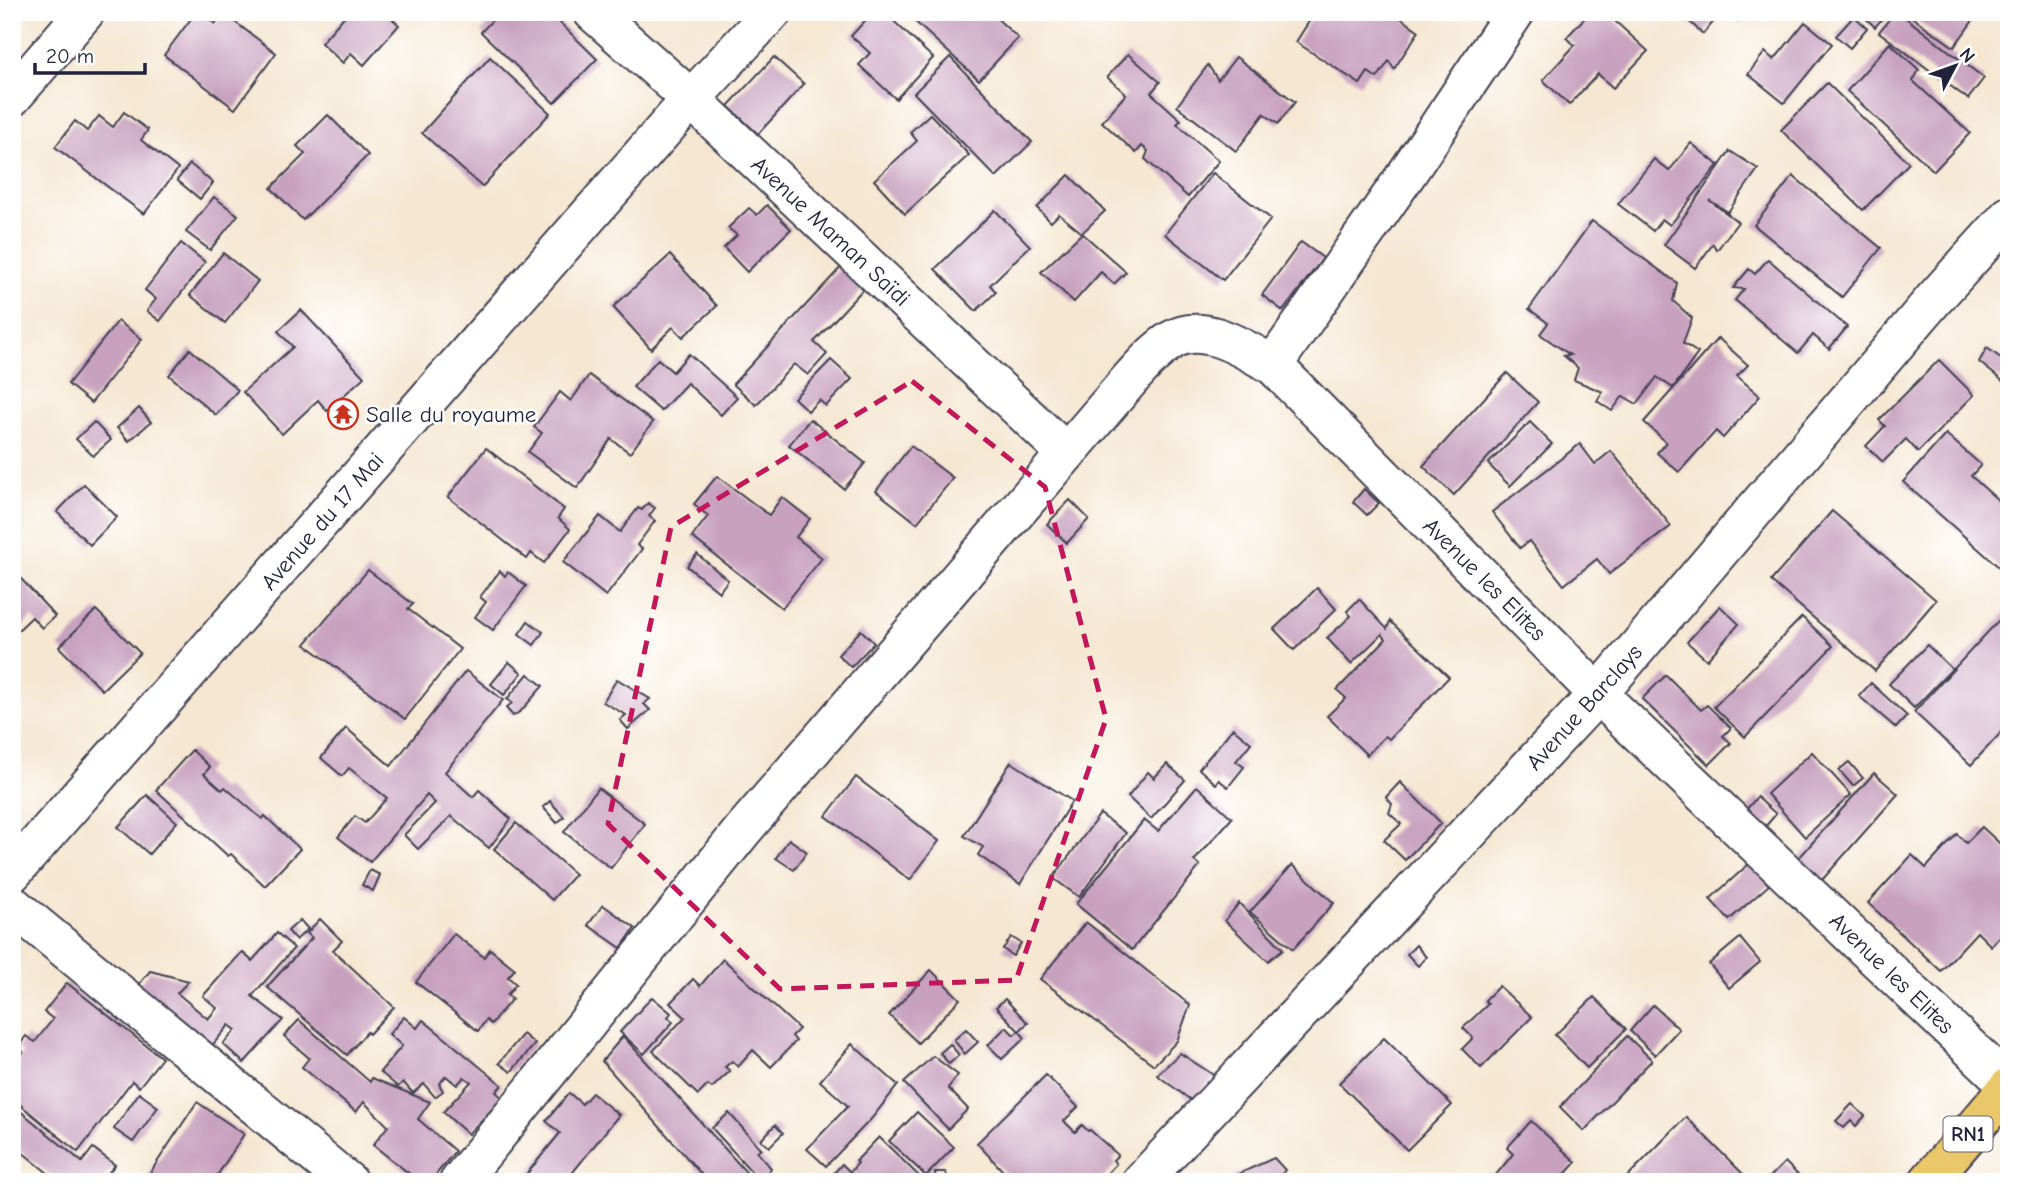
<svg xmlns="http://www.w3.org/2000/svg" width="2021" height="1194" font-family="'Comic Neue',sans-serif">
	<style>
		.building { fill: #c8a1bf }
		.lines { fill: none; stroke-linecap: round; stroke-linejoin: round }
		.street-casing { stroke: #424052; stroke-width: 42 }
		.highway-casing { stroke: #424052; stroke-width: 42 }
		.street { stroke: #fff; stroke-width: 38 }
		.highway { stroke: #eac769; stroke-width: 38 }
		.marked { fill: none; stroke: #c2185b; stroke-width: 5; stroke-dasharray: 14 9; stroke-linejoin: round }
		.labels { text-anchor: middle; stroke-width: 5; stroke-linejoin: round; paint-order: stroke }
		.shield { fill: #fff; stroke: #646476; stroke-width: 2 }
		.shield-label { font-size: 21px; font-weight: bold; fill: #22223b }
		.street-label { font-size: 23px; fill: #22223b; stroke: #fff }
		.poi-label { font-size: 23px; fill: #22223b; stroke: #fff; text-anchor: start }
	</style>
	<rect width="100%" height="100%" fill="#fff"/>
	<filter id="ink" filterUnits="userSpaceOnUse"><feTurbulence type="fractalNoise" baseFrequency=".0143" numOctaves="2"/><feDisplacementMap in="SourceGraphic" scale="14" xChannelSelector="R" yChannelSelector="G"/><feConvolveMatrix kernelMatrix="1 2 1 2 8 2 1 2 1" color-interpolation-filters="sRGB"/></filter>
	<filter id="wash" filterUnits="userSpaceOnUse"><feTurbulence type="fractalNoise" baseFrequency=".00686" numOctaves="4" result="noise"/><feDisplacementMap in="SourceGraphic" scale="28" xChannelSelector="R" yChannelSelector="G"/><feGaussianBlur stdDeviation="1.57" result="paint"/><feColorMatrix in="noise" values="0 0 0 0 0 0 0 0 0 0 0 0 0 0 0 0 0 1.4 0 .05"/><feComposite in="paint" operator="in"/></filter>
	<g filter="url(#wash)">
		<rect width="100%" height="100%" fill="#f5e7d1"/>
		<g id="blocks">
			<g class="building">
				<polygon points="196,12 200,12 215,24 223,13 276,53 235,109 164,55"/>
				<polygon points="348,12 385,12 399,25 364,65 351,53 343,63 321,43"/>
				<polygon points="500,12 549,12 597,59 554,103 481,32"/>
				<polygon points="873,12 884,12 933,58 896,99 859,65 870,53 851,36"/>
				<polygon points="916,12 990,12 1018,38 979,80 911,18"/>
				<polygon points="1315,12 1392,12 1419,31 1394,69 1389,61 1377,78 1368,72 1360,84 1296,42"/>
				<polygon points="1590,12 1605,12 1648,51 1613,88 1598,74 1569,105 1543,80 1575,45 1566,38"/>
				<polygon points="1679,12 1722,12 1703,34"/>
				<polygon points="1730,12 1747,12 1739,21"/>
				<polygon points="1859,12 1888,12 1875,27"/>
				<polygon points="1895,12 1898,12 1984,78 1968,99 1879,32"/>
				<polygon points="1905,12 1979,12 1954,47"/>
				<polygon points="1854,16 1867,28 1850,48 1836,36"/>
				<polygon points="1805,22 1832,44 1784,103 1748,74 1765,52 1774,60"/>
				<polygon points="1890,43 1919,70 1913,81 1970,133 1934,171 1847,91"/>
				<polygon points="1128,54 1160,82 1151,93 1181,120 1177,124 1219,161 1188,197 1145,159 1148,151 1142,146 1136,153 1102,122 1126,94 1107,77"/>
				<polygon points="490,57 550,113 482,187 422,133"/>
				<polygon points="774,57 804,84 758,134 728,106"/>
				<polygon points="950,57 1032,142 996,177 914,93"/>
				<polygon points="1236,57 1295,102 1278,124 1264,114 1236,151 1177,106 1208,65 1218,80"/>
				<polygon points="1827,83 1909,163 1863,210 1781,130"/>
				<polygon points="124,112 148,130 141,140 178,169 144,214 55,147 75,121 87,131 99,116 113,127"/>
				<polygon points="930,114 969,155 905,214 874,180 917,141 910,132"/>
				<polygon points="328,115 368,155 303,220 271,188 305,154 297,146"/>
				<polygon points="1691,143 1718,165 1670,225 1662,219 1653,231 1618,204 1654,159 1669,171"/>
				<polygon points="1730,151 1758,169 1728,212 1709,200 1738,222 1717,250 1713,244 1695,268 1664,245"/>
				<polygon points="190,164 213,183 200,199 177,180"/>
				<polygon points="1213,173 1271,219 1223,280 1165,234"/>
				<polygon points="1069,175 1105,211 1082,233 1059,214 1051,222 1037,208"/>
				<polygon points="1793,176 1881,248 1842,297 1754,225"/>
				<polygon points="214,197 238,215 210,250 186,232"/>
				<polygon points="767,205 791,229 747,272 724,248 737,235 728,228 749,208 757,215"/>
				<polygon points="995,210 1030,246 990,285 996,292 976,311 935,269"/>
				<polygon points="1592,221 1677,283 1673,301 1692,318 1683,343 1698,353 1673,388 1657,377 1637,404 1623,396 1612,411 1597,401 1603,392 1574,380 1578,368 1564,356 1570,355 1540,334 1548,323 1529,309"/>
				<polygon points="1082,233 1126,272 1114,284 1101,272 1074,302 1041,272"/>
				<polygon points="1301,242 1323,258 1283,311 1262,295"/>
				<polygon points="181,243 205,262 160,321 147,311 156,299 145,290"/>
				<polygon points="223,253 258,281 225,323 190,295"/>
				<polygon points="670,255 717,306 683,337 673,327 651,349 613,307"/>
				<polygon points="1768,259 1847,327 1829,349 1813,335 1798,353 1735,300 1744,289 1733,288 1749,269 1755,274"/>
				<polygon points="843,265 866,286 814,342 827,354 808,375 794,364 756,405 733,384"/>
				<polygon points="301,310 364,377 327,411 318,400 282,434 243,392 293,347 278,331"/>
				<polygon points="118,321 142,339 91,403 68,384"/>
				<polygon points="1718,338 1748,365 1737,376 1760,396 1723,438 1716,431 1679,472 1657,453 1666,442 1644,422"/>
				<polygon points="1987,348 2009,364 2009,386 1979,362"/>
				<polygon points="190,349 238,390 216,415 169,375"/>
				<polygon points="689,354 737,397 721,415 687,383 661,411 633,387 658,359 673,372"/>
				<polygon points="831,360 852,379 826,406 819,400 808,411 794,398"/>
				<polygon points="1939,360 1974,395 1918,452 1906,439 1883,462 1866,446 1885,426 1879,420"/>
				<polygon points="1507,373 1538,402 1454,495 1423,466"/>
				<polygon points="589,375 653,422 630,453 611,439 577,488 528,452 542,433 534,427 560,392 571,401"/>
				<polygon points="139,408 151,422 129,441 117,428"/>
				<polygon points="810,419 865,463 844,489 789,445"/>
				<polygon points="94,422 111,440 93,456 76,439"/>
				<polygon points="1530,422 1552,444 1510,486 1488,464"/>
				<polygon points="1946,434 1981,465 1971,476 2009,510 2009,576 1903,482"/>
				<polygon points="1580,444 1595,464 1611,451 1671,526 1609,574 1597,559 1564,585 1529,541 1520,548 1492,512"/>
				<polygon points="911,446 953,478 917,523 876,491"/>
				<polygon points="486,448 564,509 558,518 570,529 544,563 531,553 527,559 448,497"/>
				<polygon points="717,476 769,515 782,497 810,519 796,537 822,558 782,608 692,537 708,516 694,504"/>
				<polygon points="84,484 117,517 90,545 57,512"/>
				<polygon points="1364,489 1379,503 1367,515 1353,502"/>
				<polygon points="1070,500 1089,519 1067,543 1047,524"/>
				<polygon points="648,503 655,508 649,516 655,521 637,545 642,549 606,596 563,562 600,516 620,532 638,508 642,510"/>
				<polygon points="1832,511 1936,600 1875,671 1771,581"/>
				<polygon points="697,554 728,580 719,592 687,566"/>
				<polygon points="12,569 55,616 42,628 32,617 14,634 12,632"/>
				<polygon points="368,570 413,604 408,609 460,649 405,719 305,644"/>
				<polygon points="500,571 505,576 508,572 526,586 493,630 475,617 486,602 480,597"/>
				<polygon points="1317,588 1336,609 1294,650 1274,629"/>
				<polygon points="1359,599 1387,629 1390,621 1449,677 1389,739 1385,736 1367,755 1327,716 1346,698 1337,690 1386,639 1382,634 1351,664 1327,638 1351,616 1347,611"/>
				<polygon points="1720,606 1739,624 1707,660 1687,642"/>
				<polygon points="2009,609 2009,724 1971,765 1914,712"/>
				<polygon points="96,610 140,653 102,690 59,647"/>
				<polygon points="1802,617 1833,646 1745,737 1714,707"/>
				<polygon points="528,621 543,632 534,645 519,634"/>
				<polygon points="861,630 874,643 851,667 838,655"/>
				<polygon points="1927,645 1952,669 1914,708 1889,684"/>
				<polygon points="509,662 522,673 504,695 491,684"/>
				<polygon points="466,671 503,700 445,772 473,797 479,790 511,819 489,848 451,816 418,849 404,835 435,803 427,795 370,862 338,837 355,816 365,823 387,798 349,768 342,776 321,758 346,728 391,766"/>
				<polygon points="528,674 543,686 521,711 513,716 506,708 512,703 507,699"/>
				<polygon points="1666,675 1701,710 1707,705 1731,728 1723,736 1731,743 1709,765 1642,699"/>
				<polygon points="617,679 650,699 644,704 650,710 628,729 620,720 626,715 603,702"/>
				<polygon points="1871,683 1907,716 1896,728 1859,696"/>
				<polygon points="1233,728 1251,743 1236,761 1244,767 1228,787 1219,780 1216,784 1199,769"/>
				<polygon points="192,750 210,767 204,774 222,790 225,787 262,819 265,816 300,849 265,886 231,854 228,856 156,790"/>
				<polygon points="1812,752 1851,795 1805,837 1767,794"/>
				<polygon points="1011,762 1072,801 1020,884 978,855 983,847 964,836"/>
				<polygon points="1849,762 1863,778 1853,786 1839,770"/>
				<polygon points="1167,764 1185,780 1151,819 1128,797 1148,772 1154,778"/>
				<polygon points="1874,773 1898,794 1822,880 1798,859"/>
				<polygon points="856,777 939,841 910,880 826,816"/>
				<polygon points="1400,782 1441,823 1405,860 1384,840 1401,824 1389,813 1392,804 1386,797"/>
				<polygon points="1197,786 1232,818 1194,861 1200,866 1132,950 1076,904 1144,820 1158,831"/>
				<polygon points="598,788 645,824 611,868 564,832"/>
				<polygon points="147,795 177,822 149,854 118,827"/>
				<polygon points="1757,797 1776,814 1765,827 1746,810"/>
				<polygon points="550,801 564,817 557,823 543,807"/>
				<polygon points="1100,814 1126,833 1079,897 1053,878"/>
				<polygon points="516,823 575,874 552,900 494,849"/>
				<polygon points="1982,827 2009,852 2009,927 1991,946 1977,932 1941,971 1868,903 1912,855 1926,868 1957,834 1966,843"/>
				<polygon points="789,839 807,852 794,870 776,858"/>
				<polygon points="1750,863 1769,885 1729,920 1710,899"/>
				<polygon points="1292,865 1334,903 1293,949 1250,912"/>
				<polygon points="370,870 380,875 373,891 362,885"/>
				<polygon points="1239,903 1283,949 1268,961 1225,921"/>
				<polygon points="603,905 635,928 621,948 588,925"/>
				<polygon points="320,919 342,941 333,950 394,1007 369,1034 367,1032 347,1055 267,987 312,938 307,933"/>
				<polygon points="300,920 308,929 296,940 288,931"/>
				<polygon points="1086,922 1190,1005 1177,1041 1154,1065 1040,979"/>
				<polygon points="277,933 294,948 252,996 283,1020 244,1063 223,1044 236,1030 229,1025 210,1048 136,988 150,971 189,981 177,993 208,1019 217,1008 203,996 242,952 252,961"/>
				<polygon points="454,934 484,957 490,949 515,969 508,977 516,984 507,995 512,999 491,1024 486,1020 478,1031 416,982"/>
				<polygon points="1011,937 1021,943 1013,956 1003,949"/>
				<polygon points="1740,938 1760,962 1729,988 1709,964"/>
				<polygon points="1416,945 1426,957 1418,966 1407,954"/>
				<polygon points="723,959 799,1029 792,1036 796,1041 771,1067 753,1050 738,1067 732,1061 725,1067 730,1071 712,1088 708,1085 698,1095 653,1051 685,1017 670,1003 693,979 700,986"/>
				<polygon points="931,970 960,999 918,1043 889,1015"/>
				<polygon points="67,983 162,1058 139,1087 132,1081 78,1152 12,1098 12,1067 23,1052 17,1048 26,1036 35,1042 53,1019 44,1012"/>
				<polygon points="1499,986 1532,1017 1481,1068 1462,1049 1473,1038 1463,1028 1488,1004 1485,1000"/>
				<polygon points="652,997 671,1013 668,1017 673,1022 644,1054 620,1032"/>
				<polygon points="1594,997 1626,1029 1587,1068 1555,1035"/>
				<polygon points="1005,999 1028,1023 1019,1031 996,1007"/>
				<polygon points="1653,1005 1679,1029 1655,1055 1630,1031"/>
				<polygon points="404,1017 417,1028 423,1020 502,1085 496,1092 503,1098 468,1134 443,1112 471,1082 464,1077 457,1085 446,1076 439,1084 443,1091 435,1097 424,1084 413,1093 403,1082 398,1087 380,1072 402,1046 389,1034"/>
				<polygon points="299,1020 370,1082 372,1078 430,1102 418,1119 455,1151 430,1182 420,1182 373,1145 388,1126 364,1102 356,1112 302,1067 309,1058 284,1036"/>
				<polygon points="1006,1027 1014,1035 1019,1031 1025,1038 1002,1059 988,1045"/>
				<polygon points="966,1029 978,1042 965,1054 954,1040"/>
				<polygon points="523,1034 535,1044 511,1072 499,1063"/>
				<polygon points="623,1036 755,1182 708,1182 602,1061"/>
				<polygon points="1627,1036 1652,1060 1584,1131 1560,1107"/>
				<polygon points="1384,1038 1452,1105 1407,1150 1339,1083"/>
				<polygon points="852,1044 898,1085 872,1118 826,1166 807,1149 848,1106 820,1081"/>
				<polygon points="950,1044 959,1055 949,1064 940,1053"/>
				<polygon points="1180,1053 1215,1076 1192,1101 1157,1075"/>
				<polygon points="933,1056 958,1075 948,1088 968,1109 948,1129 904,1083"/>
				<polygon points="1046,1075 1078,1107 1064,1121 1075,1132 1082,1125 1088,1131 1090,1130 1118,1155 1113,1160 1116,1164 1099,1182 1085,1182 1080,1177 1076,1182 1013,1182 977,1143"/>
				<polygon points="139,1093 158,1107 133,1142 114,1129"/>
				<polygon points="569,1093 582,1104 592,1093 619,1115 565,1182 520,1182 560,1133 546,1121"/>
				<polygon points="197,1102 244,1134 213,1182 144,1182"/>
				<polygon points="1852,1104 1865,1116 1856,1126 1851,1121 1844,1128 1836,1121"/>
				<polygon points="19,1110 82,1162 93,1148 115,1165 101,1182 59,1182 12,1144 12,1119"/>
				<polygon points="917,1112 954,1147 926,1176 889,1141"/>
				<polygon points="729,1113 761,1149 757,1152 771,1168 768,1172 770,1174 761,1182 712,1128"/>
				<polygon points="1686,1117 1751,1182 1629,1182 1625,1179"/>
				<polygon points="1531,1121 1576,1162 1558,1182 1490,1182 1513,1154 1507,1148"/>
				<polygon points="775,1125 783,1133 769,1147 761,1140"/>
				<polygon points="879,1137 925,1182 828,1180 842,1164 850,1172 858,1163 856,1161"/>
				<polygon points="1274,1158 1285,1170 1281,1175 1288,1182 1229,1182 1236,1175"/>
				<polygon points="1785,1162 1805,1182 1765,1182"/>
				<polygon points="935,1172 946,1172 947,1178 956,1182 936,1182"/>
			</g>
		</g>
	</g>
	<g filter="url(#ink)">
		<use href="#blocks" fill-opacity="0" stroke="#424052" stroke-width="2"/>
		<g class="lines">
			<g class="street-casing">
				<g id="street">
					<polyline points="593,12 691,99 1066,453"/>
					<polyline points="1515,12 1408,172 1273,365 1598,694 2009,1085"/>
					<polyline points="12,97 85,12"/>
					<polyline points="12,873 691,99 772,12"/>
					<polyline points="12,905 348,1182"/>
					<path d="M459,1182l284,-352 389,-453c12,-13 25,-28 40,-37 32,-19 73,10 101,25"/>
					<polyline points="1141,1182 1598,694 1934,299 2009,216"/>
				</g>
			</g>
			<g class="highway-casing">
				<polyline id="highway" points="1928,1182 2009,1087"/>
			</g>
			<use href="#street" class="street"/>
			<use href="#highway" class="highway"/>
		</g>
	</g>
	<path class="marked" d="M912,381l133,106 61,232 -90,261 -236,9 -172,-165 63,-297z"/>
	<defs>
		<g id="temple-ring" transform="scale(1.575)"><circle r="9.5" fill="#fff" stroke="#c8321e" stroke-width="1.5"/><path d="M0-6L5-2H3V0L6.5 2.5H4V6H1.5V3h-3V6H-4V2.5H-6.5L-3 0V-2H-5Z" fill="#c8321e"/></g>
	</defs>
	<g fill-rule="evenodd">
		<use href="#temple-ring" x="343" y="414"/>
	</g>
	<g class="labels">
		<rect class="shield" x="1943.5" y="1116.5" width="49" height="35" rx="5"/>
		<g class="shield-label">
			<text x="1968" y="1141">RN1</text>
		</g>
		<g class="street-label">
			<text transform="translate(831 231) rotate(43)" y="8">Avenue Maman Saïdi</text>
			<text transform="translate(322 521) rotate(-49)" y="8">Avenue du 17 Mai</text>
			<text transform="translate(1485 579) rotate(45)" y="8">Avenue les Elites</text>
			<text transform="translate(1584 707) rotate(-48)" y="8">Avenue Barclays</text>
			<text transform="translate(1892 973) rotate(44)" y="8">Avenue les Elites</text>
		</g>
		<g class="poi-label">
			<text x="366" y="422">Salle du royaume</text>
		</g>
	</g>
	<rect width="2021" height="1194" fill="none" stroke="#fff" stroke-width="42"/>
	<g transform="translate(1955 66) rotate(49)" stroke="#ffffff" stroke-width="5" paint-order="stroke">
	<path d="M0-5L12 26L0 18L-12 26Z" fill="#22223b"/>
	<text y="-10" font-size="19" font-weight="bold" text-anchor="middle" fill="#22223b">N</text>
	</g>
	<path d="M35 63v10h110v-10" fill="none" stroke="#22223b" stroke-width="3.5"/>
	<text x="46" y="63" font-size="21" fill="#22223b" stroke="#ffffff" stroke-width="5" paint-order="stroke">20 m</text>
</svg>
